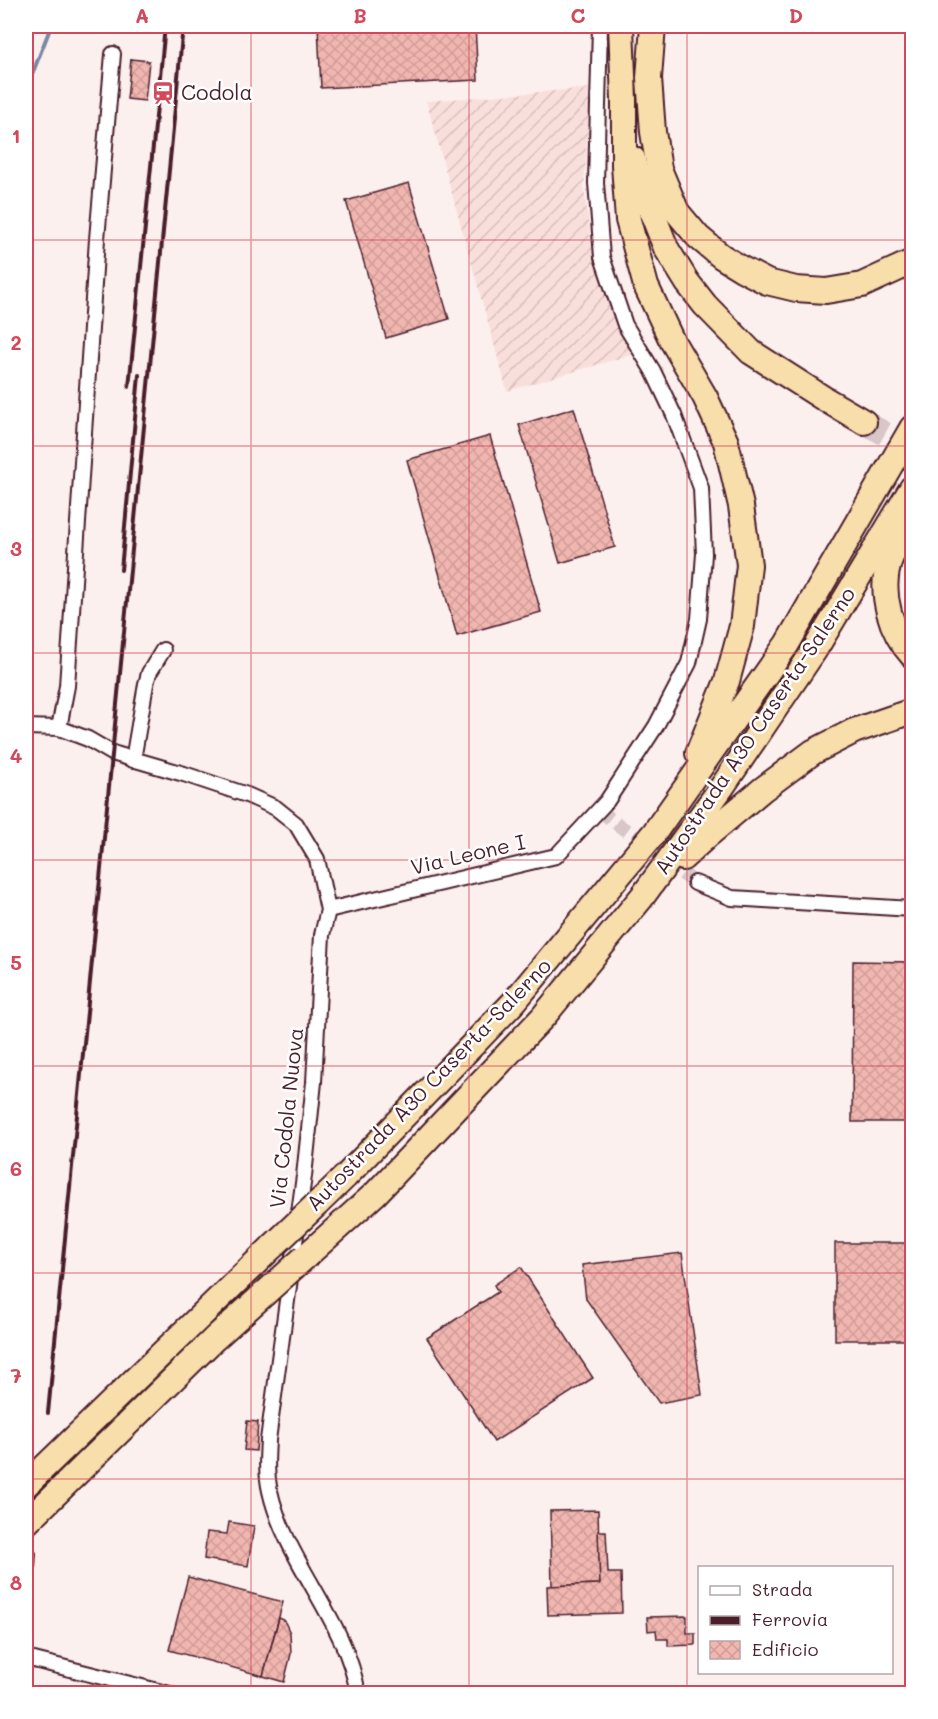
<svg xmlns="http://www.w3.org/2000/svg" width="938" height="1719" font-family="Mali,sans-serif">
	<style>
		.industrial { fill: url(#industrial-furrows) }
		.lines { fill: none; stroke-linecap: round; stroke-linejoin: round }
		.stream { stroke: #7987a4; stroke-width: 4 }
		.building { fill: url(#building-cross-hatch); stroke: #4a1f2b; stroke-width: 1.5 }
		.street-tunnel { stroke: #d8c6c8; stroke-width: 14; stroke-dasharray: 14 7; stroke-linecap: butt }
		.highway-tunnel { stroke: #d8c6c8; stroke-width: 24; stroke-dasharray: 24 12; stroke-linecap: butt }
		.street-casing { stroke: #4a1f2b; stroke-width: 18 }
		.highway-casing { stroke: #4a1f2b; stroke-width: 28 }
		.street { stroke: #fff; stroke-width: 14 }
		.highway { stroke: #f8deab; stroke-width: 24 }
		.rail { stroke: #4a1f2b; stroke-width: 4 }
		.highway-bridge-casing { stroke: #4a1f2b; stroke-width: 28; stroke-linecap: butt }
		.highway-bridge { stroke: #f8deab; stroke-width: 24 }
		.grid { fill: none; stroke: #d1495b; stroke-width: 1.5; stroke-opacity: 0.55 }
		.labels { text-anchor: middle; stroke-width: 5; stroke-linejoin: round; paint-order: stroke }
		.poi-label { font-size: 21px; fill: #4a1f2b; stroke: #fff; text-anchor: start }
		.street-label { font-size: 21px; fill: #4a1f2b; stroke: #fff }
		.neatline { fill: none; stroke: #d1495b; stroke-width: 2 }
		.grid-label { font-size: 20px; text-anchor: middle; font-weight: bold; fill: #d1495b }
	</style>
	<defs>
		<pattern id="industrial-furrows" width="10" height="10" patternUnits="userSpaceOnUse" patternTransform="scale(1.5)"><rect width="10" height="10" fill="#f9dfdc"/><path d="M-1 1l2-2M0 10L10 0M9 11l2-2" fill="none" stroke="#d7bfbd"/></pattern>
		<pattern id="building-cross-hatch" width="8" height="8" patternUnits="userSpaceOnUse" patternTransform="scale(1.5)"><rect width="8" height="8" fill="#f1b6b0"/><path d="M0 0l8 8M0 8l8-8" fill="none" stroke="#d09c98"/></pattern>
	</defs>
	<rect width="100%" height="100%" fill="#fcf0ef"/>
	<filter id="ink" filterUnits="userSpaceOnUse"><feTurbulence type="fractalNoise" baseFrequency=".0167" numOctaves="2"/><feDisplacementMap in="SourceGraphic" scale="12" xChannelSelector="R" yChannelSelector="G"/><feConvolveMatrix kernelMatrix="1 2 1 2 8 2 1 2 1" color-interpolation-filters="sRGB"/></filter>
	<g filter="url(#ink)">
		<polygon class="industrial" points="591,88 584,187 592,249 615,320 635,354 507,391 426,101"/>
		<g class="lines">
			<g class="stream">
				<polyline points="26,90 51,26"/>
				<polyline points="26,153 34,273 26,289"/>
			</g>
		</g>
		<g class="building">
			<polygon points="318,26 475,26 478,80 321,88"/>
			<polygon points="131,59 149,61 145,101 127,99"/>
			<polygon points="409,183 449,319 386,338 346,201"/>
			<polygon points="574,408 615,547 560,563 519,425"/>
			<polygon points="490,436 541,612 457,636 407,460"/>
			<polygon points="853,961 912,962 912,1122 852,1122"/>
			<rect x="835" y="1243" width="77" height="97"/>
			<polygon points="682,1253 702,1395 659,1403 586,1299 582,1265"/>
			<polygon points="521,1267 593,1378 494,1442 427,1338 498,1292 494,1285"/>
			<polygon points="247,1421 258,1422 256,1451 244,1450"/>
			<polygon points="598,1510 600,1584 552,1586 550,1511"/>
			<polygon points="229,1522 254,1526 248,1566 204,1559 207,1532 227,1534"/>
			<polygon points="598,1531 606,1531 608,1573 621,1573 622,1613 548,1615 547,1586 600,1584"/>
			<polygon points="188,1577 283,1602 263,1676 169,1650"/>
			<polygon points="687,1616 687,1633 695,1633 695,1645 668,1646 668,1639 657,1639 656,1630 648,1631 647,1617"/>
			<polygon points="279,1618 284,1620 290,1633 291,1654 284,1682 263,1676"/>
		</g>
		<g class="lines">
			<polyline class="street-tunnel" points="599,810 695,883"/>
			<polyline class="highway-tunnel" points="864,422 912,449"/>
			<g class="street-casing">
				<g id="street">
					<path d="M26,727l33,1 29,11 24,14 72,21 63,21 29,13 20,16 21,35 11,51 -6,25 -8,147 -10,94 -36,264c-1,17 -2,34 2,51 16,72 76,128 88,203"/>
					<polyline points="59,728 67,686 97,239 113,54"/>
					<polyline points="133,760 146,684 149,673 163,650"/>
					<polyline points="695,883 732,898 912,909"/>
					<polyline points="328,910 556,856 607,801 656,726 689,663 699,619 704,554 701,488 674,415 653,371 625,325 602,257 596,183 600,26"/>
					<polyline points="26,1658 170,1694"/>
				</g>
			</g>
			<g class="highway-casing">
				<g id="highway">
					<polyline points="621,26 624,100 624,165 628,220 646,286 671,339 705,397 726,442 741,506 749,565 742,626 727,681 698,753"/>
					<polyline points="653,26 649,78 653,132 659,169 677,212 698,237 721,256 742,269 767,282 796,289 826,291 862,285 912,262"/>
					<polyline points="633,159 635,169 666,248 687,282 705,305 751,352 823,398 864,422"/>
					<path d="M909,519c-6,14 -15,29 -20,43 -10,32 2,70 23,93"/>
					<polyline points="683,858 708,835 763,789 813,752 854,731 912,711"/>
					<polyline points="317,1204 346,1176 513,1003 654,833 787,644 912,428"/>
					<polyline points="305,1257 376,1193 543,1017 642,897 722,787 814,651 912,488"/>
					<polyline points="26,1485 273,1246"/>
					<polyline points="26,1523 214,1339 264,1294"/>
				</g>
			</g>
			<use href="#street" class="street"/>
			<use href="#highway" class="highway"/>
			<g class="rail">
				<polyline points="129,387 165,26"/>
				<polyline points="121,570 139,375"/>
				<polyline points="48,1413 183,26"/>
				<polyline points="26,1692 35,1553"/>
			</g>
			<g class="highway-bridge-casing">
				<g id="highway-bridge">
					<polyline points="273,1246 317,1204"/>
					<polyline points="264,1294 305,1257"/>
				</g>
			</g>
			<use href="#highway-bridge" class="highway-bridge"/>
		</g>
	</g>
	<path class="grid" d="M251,26v1668M469,26v1668M687,26v1668M26,240h886M26,446h886M26,653h886M26,860h886M26,1066h886M26,1273h886M26,1479h886"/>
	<defs>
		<g id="station-bare" transform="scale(1.8)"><path d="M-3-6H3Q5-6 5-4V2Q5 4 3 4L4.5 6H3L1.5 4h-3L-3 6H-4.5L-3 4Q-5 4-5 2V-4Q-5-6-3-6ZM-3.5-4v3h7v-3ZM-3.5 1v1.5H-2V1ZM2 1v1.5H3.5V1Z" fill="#d1495b" stroke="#fff" stroke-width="2.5" paint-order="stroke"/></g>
	</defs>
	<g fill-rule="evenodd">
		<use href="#station-bare" x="163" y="93"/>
	</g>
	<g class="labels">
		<g class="poi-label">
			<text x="181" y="100">Codola</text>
		</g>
		<g class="street-label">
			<text transform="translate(755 731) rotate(-56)" y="7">Autostrada A30 Caserta-Salerno</text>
			<text transform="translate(468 855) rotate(-13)" y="7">Via Leone I</text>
			<text transform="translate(429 1085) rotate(-46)" y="7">Autostrada A30 Caserta-Salerno</text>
			<text transform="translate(287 1118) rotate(-84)" y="7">Via Codola Nuova</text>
		</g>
	</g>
	<rect width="938" height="1719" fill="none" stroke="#fff" stroke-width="66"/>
	<rect x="698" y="1566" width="195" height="108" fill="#ffffff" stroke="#b7a5aa" stroke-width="1.5"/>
	<rect x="710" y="1586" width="30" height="9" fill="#ffffff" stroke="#b7a5aa" stroke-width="1.5"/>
	<text x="752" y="1596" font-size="18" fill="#4a1f2b">Strada</text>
	<rect x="710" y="1616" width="30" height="9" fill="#4a1f2b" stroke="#b7a5aa" stroke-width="1.5"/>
	<text x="752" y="1626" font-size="18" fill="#4a1f2b">Ferrovia</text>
	<rect x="710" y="1641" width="30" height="18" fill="url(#building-cross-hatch)" stroke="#b7a5aa" stroke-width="1.5"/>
	<text x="752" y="1656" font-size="18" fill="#4a1f2b">Edificio</text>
	<rect x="33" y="33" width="872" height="1653" class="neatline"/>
	<g class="grid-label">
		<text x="142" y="23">A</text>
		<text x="360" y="23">B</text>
		<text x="578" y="23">C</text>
		<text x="796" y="23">D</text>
		<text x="16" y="143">1</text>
		<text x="16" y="350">2</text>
		<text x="16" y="556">3</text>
		<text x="16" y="763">4</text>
		<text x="16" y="970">5</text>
		<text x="16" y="1176">6</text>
		<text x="16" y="1383">7</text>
		<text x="16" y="1590">8</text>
	</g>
</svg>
